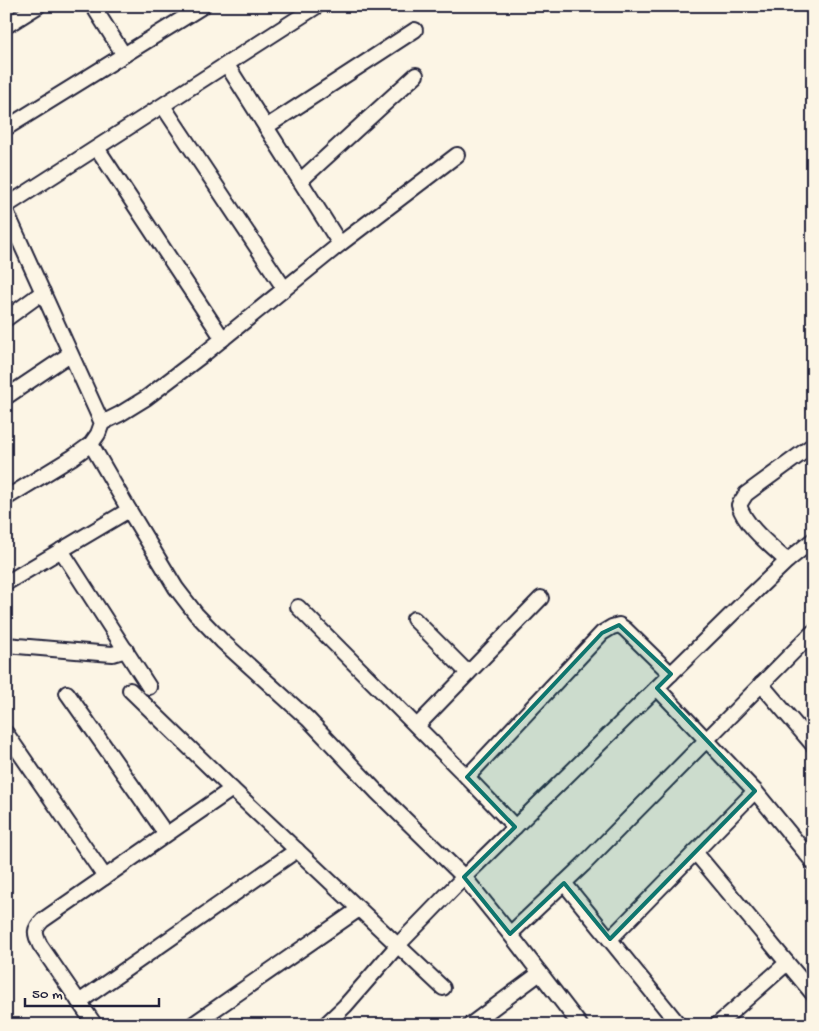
<svg xmlns="http://www.w3.org/2000/svg" width="819" height="1031" font-family="'Gochi Hand',sans-serif">
	<style>
		.lines { fill: none; stroke-linecap: round; stroke-linejoin: round }
		.minor-casing { stroke: #22223b; stroke-width: 18 }
		.minor { stroke: #fcf5e5; stroke-width: 14 }
		.marked { fill: #0f766e; fill-opacity: 0.2; stroke: #0f766e; stroke-width: 4; stroke-linejoin: round }
	</style>
	<rect width="100%" height="100%" fill="#fcf5e5"/>
	<filter id="ink" filterUnits="userSpaceOnUse"><feTurbulence type="fractalNoise" baseFrequency=".02" numOctaves="2"/><feDisplacementMap in="SourceGraphic" scale="10" xChannelSelector="R" yChannelSelector="G"/><feConvolveMatrix kernelMatrix="1 2 1 2 8 2 1 2 1" color-interpolation-filters="sRGB"/></filter>
	<g filter="url(#ink)">
		<g class="lines">
			<g class="minor-casing">
				<g id="minor">
					<polyline points="93,6 124,55"/>
					<polyline points="6,26 38,6"/>
					<polyline points="227,65 340,244"/>
					<polyline points="163,106 284,288"/>
					<polyline points="266,127 415,30"/>
					<polyline points="6,128 203,6"/>
					<polyline points="97,148 223,339"/>
					<polyline points="300,181 416,75"/>
					<polyline points="6,206 317,6"/>
					<polyline points="6,211 102,423 98,434 91,444 73,457 6,498"/>
					<polyline points="6,319 43,292"/>
					<polyline points="6,397 70,354"/>
					<polyline points="102,423 120,414 146,398 204,354 340,244 457,155"/>
					<polyline points="91,444 129,510 176,588 196,614 222,641 308,719 377,792 464,877 510,934 580,1025"/>
					<polyline points="61,550 149,687"/>
					<path d="M787,561c-16,-15 -42,-35 -48,-56l7,-11 67,-49"/>
					<polyline points="6,583 129,510"/>
					<polyline points="298,607 467,777 515,827"/>
					<polyline points="414,619 468,673"/>
					<polyline points="6,645 99,653 113,654 126,650"/>
					<polyline points="761,684 813,745"/>
					<polyline points="657,688 755,791 813,862"/>
					<polyline points="130,690 232,789 443,988"/>
					<polyline points="67,693 166,834"/>
					<polyline points="417,726 541,598"/>
					<polyline points="6,733 105,877"/>
					<polyline points="467,777 602,633 612,627 619,625 625,629 671,674"/>
					<polyline points="695,852 813,994"/>
					<polyline points="564,883 679,1025"/>
					<polyline points="510,934 583,865 813,632"/>
					<polyline points="610,939 755,791"/>
					<polyline points="79,1002 297,850"/>
					<path d="M95,1025l-55,-80c-6,-12 -6,-16 3,-25l189,-131"/>
					<polyline points="192,1025 359,909"/>
					<polyline points="325,1025 345,1006 398,945 464,877 740,606 787,561 813,540"/>
					<polyline points="470,1025 540,973"/>
					<polyline points="717,1025 787,963"/>
				</g>
			</g>
			<use href="#minor" class="minor"/>
		</g>
	</g>
	<path class="marked" d="M619,625l52,49 -14,14 98,103 -145,148 -46,-56 -54,51 -46,-57 51,-50 -48,-50 135,-144z"/>
	<rect width="819" height="1031" fill="none" stroke="#fcf5e5" stroke-width="25"/>
	<rect x="12" y="12" width="794" height="1006" fill="none" stroke="#22223b" stroke-width="2" filter="url(#ink)"/>
	<path d="M25 998v8h134v-8" fill="none" stroke="#22223b" stroke-width="2.5"/>
	<text x="32" y="998" font-size="15" fill="#22223b" stroke="#fcf5e5" stroke-width="4" paint-order="stroke">50 m</text>
</svg>
